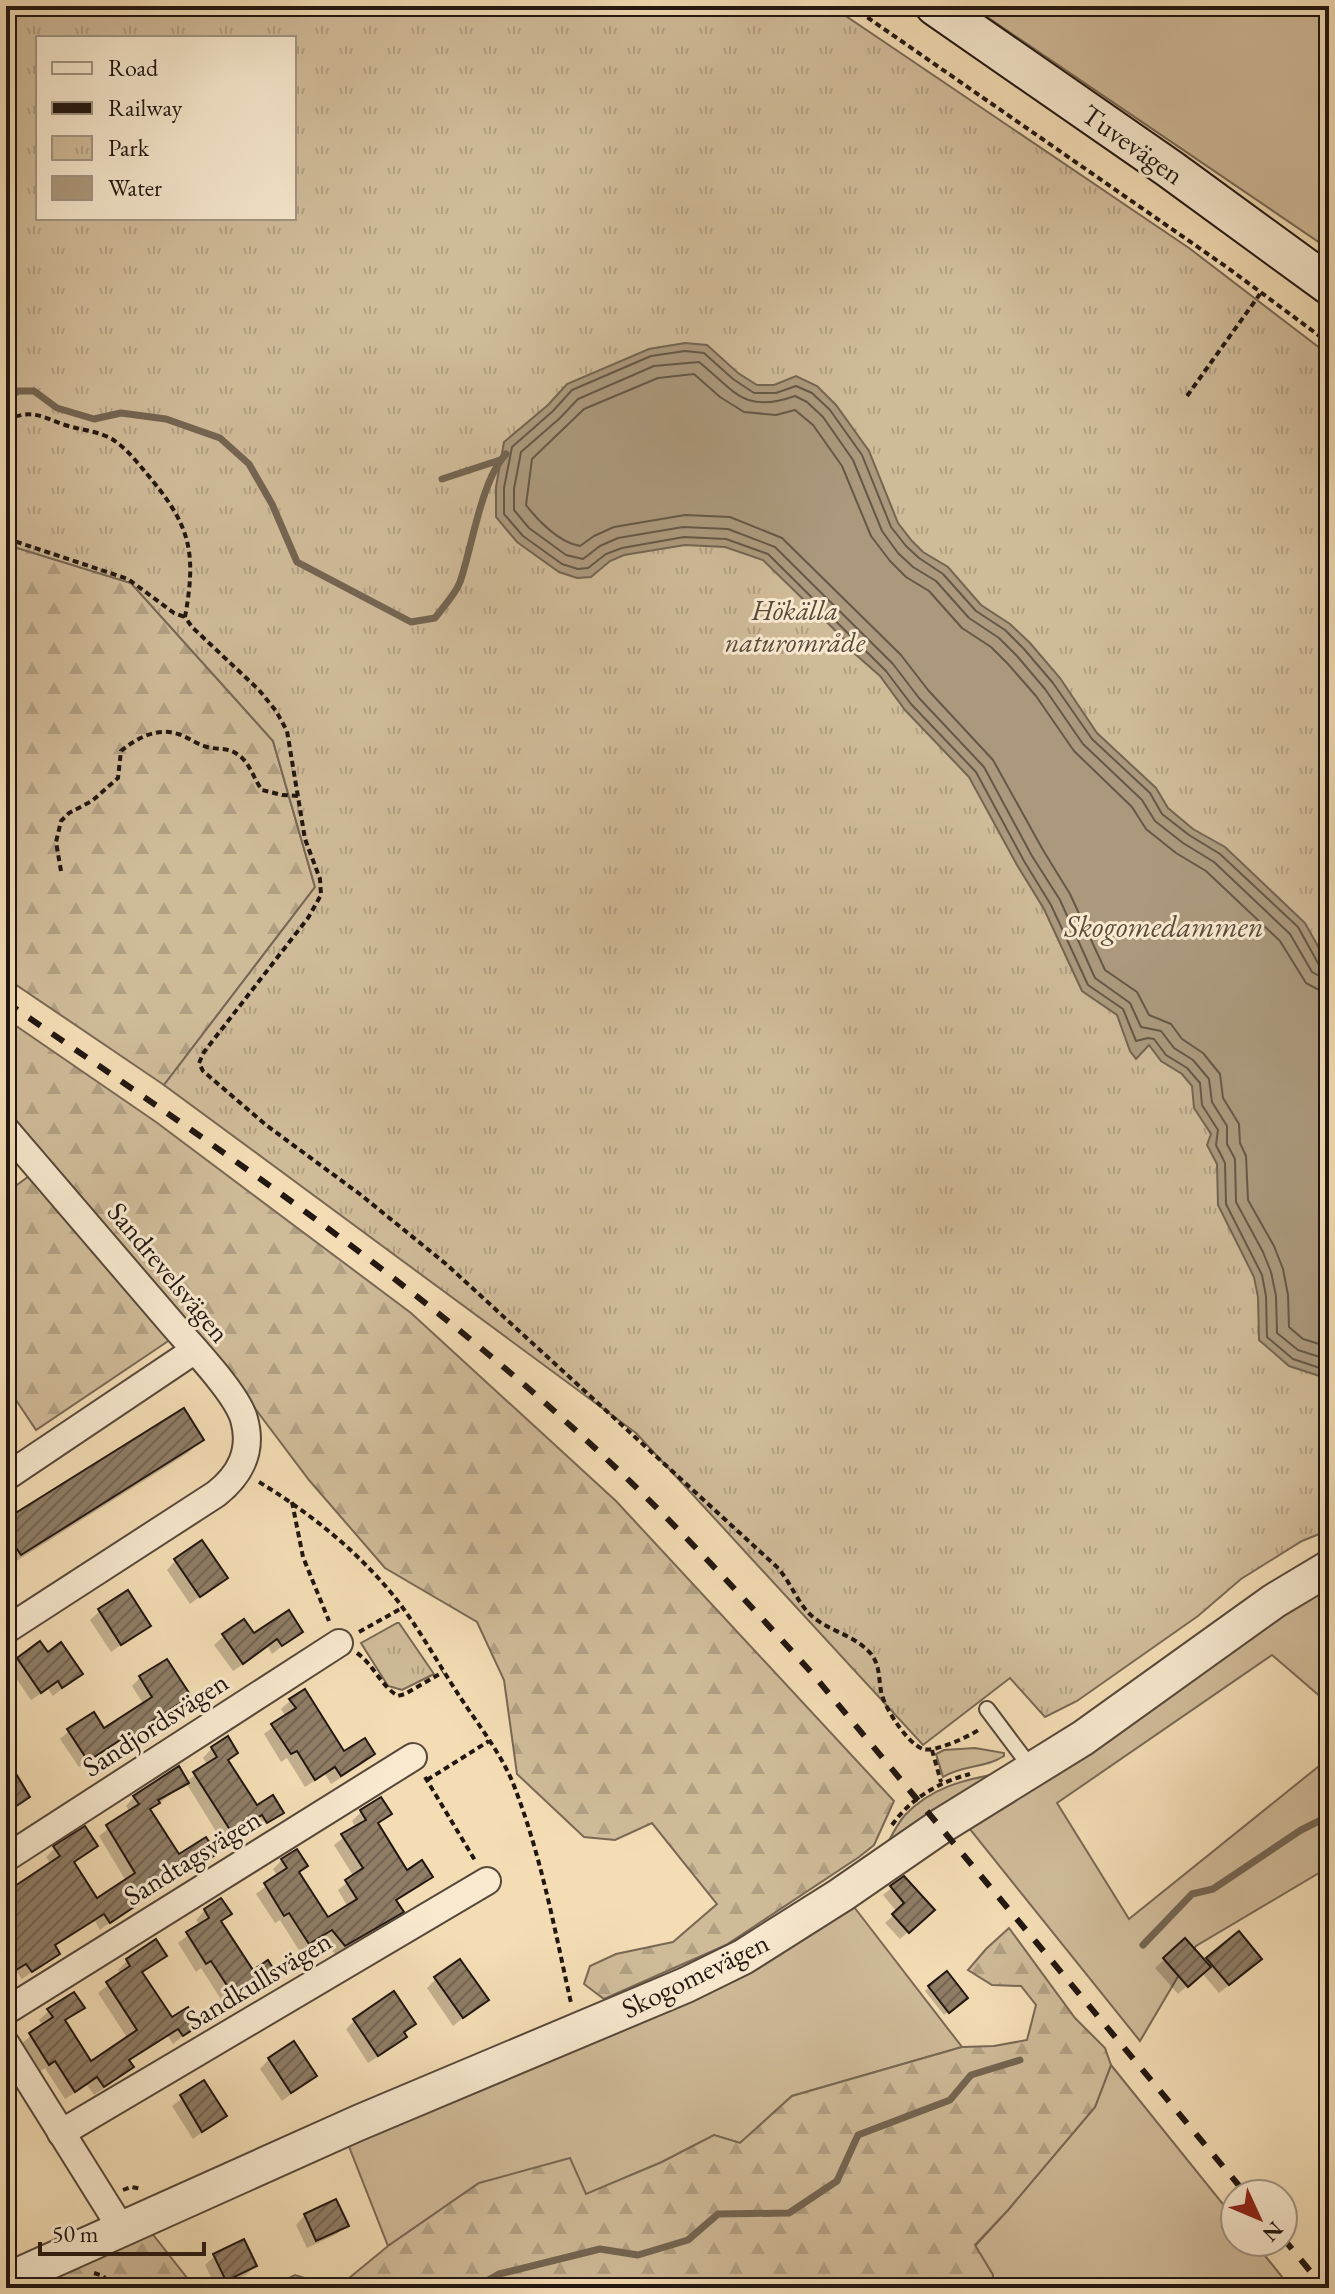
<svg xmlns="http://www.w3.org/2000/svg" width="1335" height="2294" font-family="'EB Garamond',serif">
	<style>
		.grass { fill: #d0bb99; stroke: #786855; stroke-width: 2 }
		.forest { fill: url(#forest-firs); stroke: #786855; stroke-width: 2 }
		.park { fill: url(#park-tufts); stroke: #786855; stroke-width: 2; fill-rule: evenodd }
		.water { fill: #ac997d; stroke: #746552; stroke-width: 2 }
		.shadow { fill: #0003 }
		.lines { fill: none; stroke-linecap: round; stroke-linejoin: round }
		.shore { stroke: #665847; stroke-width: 2 }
		.stream { stroke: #746552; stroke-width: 7 }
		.building { fill: url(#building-hatch); stroke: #211611; stroke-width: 2 }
		.service-casing { stroke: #56483a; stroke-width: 18 }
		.minor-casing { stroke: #56483a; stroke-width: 30 }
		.tertiary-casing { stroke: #56483a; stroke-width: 38 }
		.secondary-casing { stroke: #211611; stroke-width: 42 }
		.path { stroke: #211611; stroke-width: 4; stroke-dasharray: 6 4; stroke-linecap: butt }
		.service { stroke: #f8e9cf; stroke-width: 14 }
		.minor { stroke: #f8e9cf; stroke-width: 26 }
		.tertiary { stroke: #f8e9cf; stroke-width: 34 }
		.secondary { stroke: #f8e9cf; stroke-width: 38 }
		.rail { stroke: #211611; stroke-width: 6; stroke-dasharray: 14 14; stroke-linecap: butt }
		.labels { text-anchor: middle; stroke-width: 6; stroke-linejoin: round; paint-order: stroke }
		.street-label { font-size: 28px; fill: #211611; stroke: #f8e9cf }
		.park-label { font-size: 28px; font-style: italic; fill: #56483a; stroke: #f8e9cf }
		.water-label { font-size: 30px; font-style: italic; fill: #594a3c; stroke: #f8e9cf }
	</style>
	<defs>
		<pattern id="forest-firs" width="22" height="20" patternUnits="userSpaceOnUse" patternTransform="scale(2)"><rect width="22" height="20" fill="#d0bb99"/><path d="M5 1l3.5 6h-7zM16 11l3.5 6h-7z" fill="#b2a083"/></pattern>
		<pattern id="park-tufts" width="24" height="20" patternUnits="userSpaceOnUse" patternTransform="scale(2)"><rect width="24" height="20" fill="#d0bb99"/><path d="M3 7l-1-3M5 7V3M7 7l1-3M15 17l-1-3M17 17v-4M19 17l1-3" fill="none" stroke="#b2a083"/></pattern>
		<pattern id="building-hatch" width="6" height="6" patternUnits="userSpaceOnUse" patternTransform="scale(2)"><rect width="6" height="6" fill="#8f7d66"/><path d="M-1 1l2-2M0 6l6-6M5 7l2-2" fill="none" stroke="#746553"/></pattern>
	</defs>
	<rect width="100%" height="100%" fill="#f4ddb5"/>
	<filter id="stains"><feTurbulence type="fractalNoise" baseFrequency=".0025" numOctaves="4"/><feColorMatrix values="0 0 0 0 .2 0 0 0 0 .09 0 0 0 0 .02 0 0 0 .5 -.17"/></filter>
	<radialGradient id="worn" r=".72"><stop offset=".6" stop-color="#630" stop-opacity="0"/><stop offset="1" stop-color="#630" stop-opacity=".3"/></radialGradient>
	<g class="grass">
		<polygon points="971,6 1329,6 1329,249"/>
		<polygon points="1329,1584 1329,1704 1272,1655 1057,1803 1129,1919 1329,1758 1329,1867 1196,1946 1140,2041 969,1828 1222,1651"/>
		<path d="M975,1748l29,5v3c-18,12 -42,9 -61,21l-7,-23 8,-4z"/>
		<path d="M997,1774l-112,74c6,-11 12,-24 20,-33 26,-27 57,-35 92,-41z"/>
		<polygon points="851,1903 962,2047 792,2096 740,2143 714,2135 662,2162 585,2195 479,2183 388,2246 348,2144"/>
		<polygon points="1111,2065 1235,2219 1235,2242 1254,2242 1291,2288 991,2288 993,2275 975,2246 1008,2210 1095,2107"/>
	</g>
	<g class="forest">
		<polygon points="11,546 131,583 273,741 315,887 164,1085 6,978 6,547"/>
		<polygon points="6,1019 156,1122 411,1313 616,1501 894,1801 874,1845 859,1857 726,1945 604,1999 584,1984 590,1966 616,1954 673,1942 717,1904 652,1823 615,1840 584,1837 517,1774 504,1680 477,1622 385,1568 309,1480 192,1325 36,1430 6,1385 6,1193 48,1162 6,1111"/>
		<polygon points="1009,1928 1075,2018 1105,2048 1111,2065 1095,2107 1008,2210 975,2245 993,2275 991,2288 269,2288 295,2275 337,2288 388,2246 479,2183 570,2158 586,2194 662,2162 714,2135 740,2143 792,2096 962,2047 994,2046 1027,2040 1036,2005 1021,1986 992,1985 968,1970 986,1949"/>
		<polygon points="151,2232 195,2288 28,2288"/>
	</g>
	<g class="park">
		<path d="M6,6h825l358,242 140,107v1175l-27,11 -61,38 -43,37 -121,85 -32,16 -35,-39 -87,67 -287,-312 -472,-348 151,-198 -42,-146 -142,-158 -120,-37 -5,1zM38,38h256v180h-256z"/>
		<polygon points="397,1623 399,1623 434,1674 402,1690 388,1686 361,1643"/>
	</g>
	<polygon class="water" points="685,343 707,345 738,373 757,385 774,385 796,376 817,386 836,405 869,451 898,523 912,541 923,552 948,567 981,605 1010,624 1030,643 1060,678 1097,733 1156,788 1168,808 1193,829 1225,847 1305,923 1329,966 1329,1379 1289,1366 1259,1340 1258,1297 1254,1277 1218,1205 1217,1164 1207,1145 1211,1134 1194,1108 1192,1086 1182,1074 1161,1061 1149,1045 1136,1059 1130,1051 1117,1015 1082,991 1044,909 1017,865 969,777 905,710 880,676 854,653 846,641 763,560 725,547 685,545 624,555 610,561 591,577 577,578 559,572 517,542 496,517 496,487 504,442 548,405 567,384 649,349"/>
	<g class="shadow">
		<polygon points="201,1440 188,1453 7,1567 6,1521"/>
		<polygon points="176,1560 225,1578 190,1604 167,1570"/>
		<polygon points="100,1611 148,1625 111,1652 90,1620"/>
		<polygon points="300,1632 272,1654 268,1647 233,1671 214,1645 224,1636"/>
		<polygon points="47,1654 80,1674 53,1696 48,1689 31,1700 9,1668 18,1659"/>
		<polygon points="140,1678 188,1696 148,1725 141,1735 126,1744 122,1739 79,1767 60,1739 69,1731 103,1731 144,1705 132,1686"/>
		<polygon points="291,1700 343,1754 373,1754 364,1763 331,1784 325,1774 305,1787 287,1758 281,1762 264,1734 286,1717 281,1709"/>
		<polygon points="212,1748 236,1753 227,1762 256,1808 281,1812 257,1831 252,1823 222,1841 186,1783 149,1811 179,1857 214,1853 179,1879 173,1870 133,1896 137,1902 100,1930 95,1921 54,1947 58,1953 22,1979 16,1971 6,1978 6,1888 9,1892 51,1864 46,1857 55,1848 95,1846 73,1864 97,1901 126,1881 99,1836 130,1812 126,1806 134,1797 186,1782 208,1765 203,1758"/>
		<polygon points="381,1799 390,1813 377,1825 406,1872 430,1877 421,1886 395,1902 401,1911 392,1920 335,1954 322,1938 300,1952 280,1920 275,1923 256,1894 278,1877 273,1869 282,1860 306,1866 298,1873 328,1920 348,1907 338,1890 354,1877 334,1845 356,1828 352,1821 361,1812"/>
		<polygon points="904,1878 924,1918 900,1939 885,1923 897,1912 883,1895"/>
		<polygon points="205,1910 229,1914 220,1923 252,1972 275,1975 266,1984 252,1993 247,1984 222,2001 201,1968 196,1972 178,1943 200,1926 196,1920"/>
		<polygon points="1185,1941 1204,1963 1208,1959 1250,1968 1219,1993 1202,1973 1178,1994 1155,1968"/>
		<polygon points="164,1955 141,1974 171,2020 197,2025 173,2044 168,2036 128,2062 131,2067 122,2076 94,2095 87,2085 65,2099 45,2068 39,2072 21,2044 43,2026 39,2020 49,2011 82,2007 64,2022 91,2063 128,2039 98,1993 121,1974 118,1970 127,1961"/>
		<polygon points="436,1979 486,2000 453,2026 427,1988"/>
		<polygon points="929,1987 961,2002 944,2015 925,1991"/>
		<polygon points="355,2020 413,2024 396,2045 368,2063 346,2029"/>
		<polygon points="269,2059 315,2076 282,2101 260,2069"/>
		<polygon points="203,2083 224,2116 193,2139 172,2106"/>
		<polygon points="305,2215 346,2225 337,2234 307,2248 296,2225"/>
		<polygon points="215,2256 255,2266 246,2275 216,2288 205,2265"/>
	</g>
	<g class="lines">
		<g class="shore">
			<polyline points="1329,968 1319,965 1298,927 1220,854 1189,835 1162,814 1150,793 1092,739 1053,683 1024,649 1005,630 976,611 943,574 919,558 906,546 891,527 862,455 830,410 812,393 796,386 776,393 754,393 733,379 704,353 685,351 651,356 572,390 553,411 512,447 504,488 504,514 523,536 562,564 578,569 588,568 606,554 622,548 684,537 726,539 768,554 886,671 911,704 976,772 1024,861 1051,905 1088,985 1123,1009 1136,1041 1148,1038 1154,1039 1166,1055 1187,1068 1200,1083 1202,1105 1218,1130 1216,1145 1225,1163 1226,1204 1262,1275 1266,1296 1267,1337 1293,1359 1329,1371"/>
			<path d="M1329,978l-8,-1 -9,-5 -22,-38 -76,-72 -31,-19 -28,-22 -13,-21 -59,-56 -38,-55 -28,-33 -18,-18 -30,-20 -33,-37 -23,-14 -15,-14 -16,-22 -29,-71 -30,-43 -16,-15 -12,-6c-51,18 -59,-4 -96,-34l-45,4 -76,33 -18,19 -39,34 -7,37v21l15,18 37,27 17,4 17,-13 18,-8 65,-11 45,2 47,18 118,117 26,34 65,69 48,89 28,44 35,78 35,25 11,24 20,4 13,17 19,12 16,19 3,23 15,24v18l8,15 1,43 27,50 8,20 5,24 1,37 21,17 31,10"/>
			<path d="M1329,990l-12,-1 -11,-6 -26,-42 -74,-70 -30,-18 -30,-24 -14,-22 -58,-56 -38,-55 -28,-32 -17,-17 -29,-19 -33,-37 -23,-14 -16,-16 -19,-25 -29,-70 -29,-41 -18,-15 -19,5 -32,-3 -24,-15 -26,-23 -36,4 -74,31 -52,50 -6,46c12,16 34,38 54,41l14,-10 20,-9 71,-12 45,2 52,21 119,117 27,35 65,70 50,90 27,44 35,76 32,22 12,23 22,9 11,15 21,14 17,21 3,24 16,26 1,19 6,13 2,44 26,46 9,23 5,26 1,32 14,12 26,8"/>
		</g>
		<g class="stream">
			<path d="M6,399l12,-8h16l23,17 37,11 27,-6 45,6 54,19 29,26 23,40 25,58 114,60 24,-4c8,-11 20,-23 25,-36 12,-34 21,-102 46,-128"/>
			<polyline points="442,479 500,460"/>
			<polyline points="1143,1945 1192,1894 1213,1889 1301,1830 1329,1816"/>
			<polyline points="481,2288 485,2282 499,2274 600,2249 638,2255 688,2240 718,2214 789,2213 837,2181 858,2135 950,2100 971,2075 1020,2060"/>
		</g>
	</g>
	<g class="building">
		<polygon points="184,1408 204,1440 21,1555 6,1533 6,1519"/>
		<polygon points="202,1540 228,1578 200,1597 174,1559"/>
		<polygon points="128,1590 151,1626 121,1645 98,1609"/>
		<polygon points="289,1610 303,1632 282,1646 277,1639 243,1664 222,1634 244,1619 254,1633"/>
		<polygon points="40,1641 48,1652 61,1642 83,1674 62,1688 58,1681 41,1693 17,1658"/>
		<polygon points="167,1659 191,1696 149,1723 151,1727 134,1737 131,1733 88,1761 67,1729 94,1712 104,1728 152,1697 139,1676"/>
		<polygon points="305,1689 344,1751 365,1738 375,1754 341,1776 335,1767 315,1780 297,1751 291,1754 271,1724 296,1708 289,1699"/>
		<polygon points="228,1736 238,1753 228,1760 257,1805 273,1795 284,1813 267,1823 262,1815 232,1833 193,1772 217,1757 211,1747"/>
		<polygon points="6,1757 30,1797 6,1813"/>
		<polygon points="179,1766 189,1783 158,1800 160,1803 150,1809 179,1854 206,1837 217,1854 188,1872 182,1863 134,1894 140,1903 110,1923 104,1914 55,1945 60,1954 32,1972 26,1964 6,1976 6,1892 60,1856 53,1846 85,1826 98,1846 74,1862 97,1898 135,1873 106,1825 139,1804 133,1796"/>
		<polygon points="381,1797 392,1814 378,1823 407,1870 422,1860 433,1877 396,1900 404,1912 345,1946 332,1930 309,1944 289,1913 284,1916 264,1883 287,1868 281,1859 297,1849 308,1866 299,1872 328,1917 357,1899 345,1880 363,1868 341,1834 366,1820 360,1810"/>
		<polygon points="904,1876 935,1910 909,1933 892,1914 904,1903 890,1886"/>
		<polygon points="221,1898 232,1914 221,1921 253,1970 268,1960 277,1975 262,1985 257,1977 232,1993 211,1961 206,1964 186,1932 209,1918 204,1909"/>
		<polygon points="1239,1931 1262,1959 1229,1985 1206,1958"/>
		<polygon points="1185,1938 1211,1967 1188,1987 1163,1958"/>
		<polygon points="156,1939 167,1956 142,1972 172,2017 188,2007 200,2025 183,2036 178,2029 129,2060 134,2067 104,2087 97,2077 75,2092 55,2061 49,2065 29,2033 53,2017 47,2009 74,1992 85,2008 65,2020 91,2061 137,2030 106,1982 130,1966 126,1959"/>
		<polygon points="460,1959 489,2000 463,2018 434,1977"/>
		<polygon points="947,1971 968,1998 949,2013 928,1986"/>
		<polygon points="394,1991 416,2024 404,2032 407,2037 378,2056 353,2019"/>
		<polygon points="294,2041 317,2076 291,2093 268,2058"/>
		<polygon points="204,2080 227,2116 202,2132 180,2095"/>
		<polygon points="336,2199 349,2226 316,2241 304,2214"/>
		<polygon points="244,2239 257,2266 226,2281 213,2254"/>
	</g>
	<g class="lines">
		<g class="service-casing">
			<polyline id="service" points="987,1709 1032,1769"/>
		</g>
		<g class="minor-casing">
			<g id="minor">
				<path d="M6,1130c56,66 112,131 168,196 19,22 63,68 70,93 9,32 -4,56 -28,75l-210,136"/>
				<polyline points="6,1477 195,1350"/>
				<polyline points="6,1858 339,1643"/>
				<polyline points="6,2011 413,1757"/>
				<polyline points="6,2044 121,2228"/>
				<polyline points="61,2133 487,1881"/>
			</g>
		</g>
		<g class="tertiary-casing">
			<polyline id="tertiary" points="6,2281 358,2123 686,1985 743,1957 841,1895 941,1826 1083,1738 1274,1601 1329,1568"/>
		</g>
		<g class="secondary-casing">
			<polyline id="secondary" points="935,6 1170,169 1329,285"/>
		</g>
		<g class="path">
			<polyline points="851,6 1228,268 1329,343"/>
			<polyline points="1187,396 1260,294"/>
			<path d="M6,420c26,-11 34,-4 59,5 16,5 33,6 47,14 14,9 25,23 35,35 43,51 50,77 38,143l7,10 67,63 17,21 11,20 18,108 15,40 1,16 -13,23 -104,134 -5,11 4,8 63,54 95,70 85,69 331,303c14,15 21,38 36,50 18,15 42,18 58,37 10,12 7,27 11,41 4,15 26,49 41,54 11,4 47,-13 57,-20"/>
			<polyline points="6,542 14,541 128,579 174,613 185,617"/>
			<path d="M61,871l-5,-29 5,-21 8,-8 23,-12 26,-23 3,-27c16,-13 36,-24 57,-17 10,3 18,10 29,13 11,3 20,0 30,7 13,8 16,24 25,36l20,5 17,1"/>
			<path d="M259,1482c51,31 100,70 138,118 23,30 42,65 63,97 19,29 44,60 56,94 26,69 39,140 55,212"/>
			<polyline points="292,1502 303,1557 329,1621"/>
			<polyline points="359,1632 402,1608"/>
			<path d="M357,1653c17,12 23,32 41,43l7,-2 38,-22"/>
			<polyline points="932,1750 941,1782"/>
			<polyline points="425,1777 476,1862"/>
			<polyline points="427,1780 489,1741"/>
			<path d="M892,1825c19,-27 47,-43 78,-51"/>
			<polyline points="123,2190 131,2187 142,2189"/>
			<polyline points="94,2273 103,2276 114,2288"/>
		</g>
		<use href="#service" class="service"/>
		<use href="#minor" class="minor"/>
		<use href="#tertiary" class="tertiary"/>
		<use href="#secondary" class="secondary"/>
		<g class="rail">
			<path d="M6,1002c198,136 401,273 578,436 80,73 154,154 227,234l435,522"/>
			<polyline points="1283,2238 1324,2288"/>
		</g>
	</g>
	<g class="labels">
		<g class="street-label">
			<text transform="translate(1133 144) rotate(35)" y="10">Tuvevägen</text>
			<text transform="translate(169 1272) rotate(50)" y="10">Sandrevelsvägen</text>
			<text transform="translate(155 1724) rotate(-33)" y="10">Sandjordsvägen</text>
			<text transform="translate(192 1857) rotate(-32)" y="10">Sandtagsvägen</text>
			<text transform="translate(695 1975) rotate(-26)" y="10">Skogomevägen</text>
			<text transform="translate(258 1980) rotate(-31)" y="10">Sandkullsvägen</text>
		</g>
		<g class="park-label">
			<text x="795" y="620">Hökälla<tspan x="795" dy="32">naturområde</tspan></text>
		</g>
		<g class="water-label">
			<text x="1164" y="937">Skogomedammen</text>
		</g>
	</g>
	<rect width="1335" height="2294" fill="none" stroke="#f4ddb5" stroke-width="32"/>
	<rect x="8" y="8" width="1319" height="2278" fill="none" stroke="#211611" stroke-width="4"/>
	<rect x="16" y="16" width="1303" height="2262" fill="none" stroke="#211611" stroke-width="2"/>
	<rect x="36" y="36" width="260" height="184" fill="#f8e9cf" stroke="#a29583" stroke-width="2"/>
	<rect x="52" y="62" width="40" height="12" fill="#f8e9cf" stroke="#a29583" stroke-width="2"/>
	<text x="108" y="76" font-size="24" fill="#211611">Road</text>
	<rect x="52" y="102" width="40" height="12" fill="#211611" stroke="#a29583" stroke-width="2"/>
	<text x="108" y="116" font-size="24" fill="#211611">Railway</text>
	<rect x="52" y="136" width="40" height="24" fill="url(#park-tufts)" stroke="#a29583" stroke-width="2"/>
	<text x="108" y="156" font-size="24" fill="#211611">Park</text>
	<rect x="52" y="176" width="40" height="24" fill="#ac997d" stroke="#a29583" stroke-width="2"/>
	<text x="108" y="196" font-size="24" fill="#211611">Water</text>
	<g transform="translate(1259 2218) rotate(134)"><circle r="38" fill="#f8e9cf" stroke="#a29583" stroke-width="2"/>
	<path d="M0-6L14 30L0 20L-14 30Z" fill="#8f2418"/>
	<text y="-12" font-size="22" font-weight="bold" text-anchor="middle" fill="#211611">N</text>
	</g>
	<path d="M40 2242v12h164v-12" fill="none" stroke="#211611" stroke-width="4"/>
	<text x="52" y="2242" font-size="24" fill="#211611" stroke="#f8e9cf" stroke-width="6" paint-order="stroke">50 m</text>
	<rect width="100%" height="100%" filter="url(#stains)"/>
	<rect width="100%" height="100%" fill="url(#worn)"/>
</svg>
